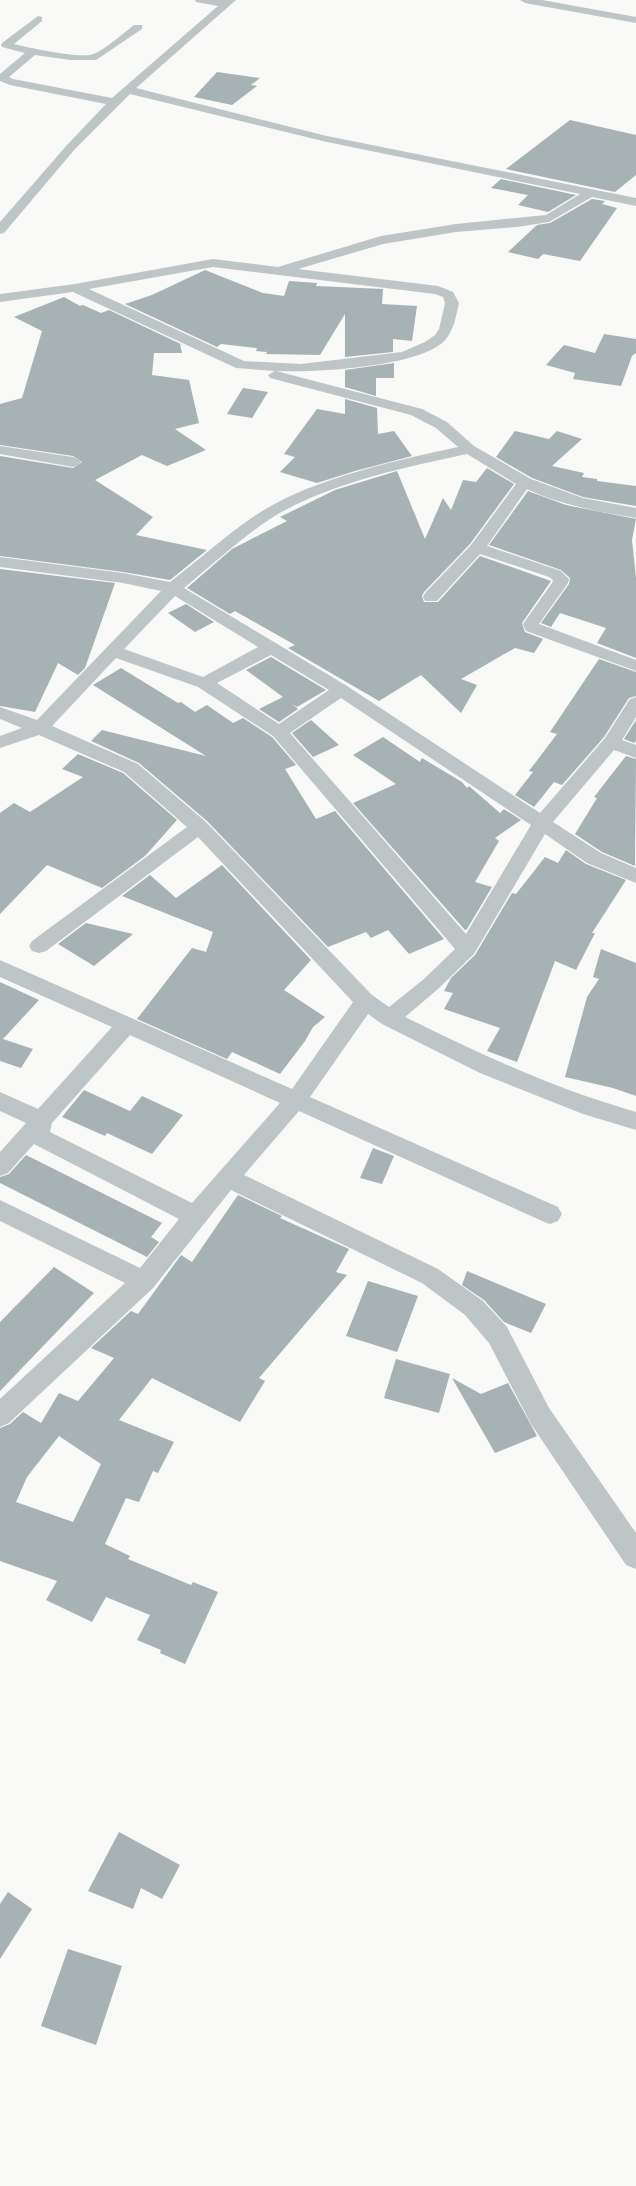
<svg xmlns="http://www.w3.org/2000/svg" width="636" height="2186" font-family="Ubuntu,sans-serif">
	<style>
		.building { fill: #a6b2b4; fill-rule: evenodd }
		.lines { fill: none; stroke-linecap: round; stroke-linejoin: round }
		.minor { fill: #bec5c6; fill-rule: evenodd }
	</style>
	<rect width="100%" height="100%" fill="#f9f9f7"/>
	<g class="building">
		<polygon points="217,72 260,78 251,85 257,86 232,105 194,97"/>
		<polygon points="570,120 636,135 636,175 615,192 506,169"/>
		<polygon points="501,179 576,195 548,212 518,205 528,195 491,188"/>
		<polygon points="592,199 605,201 602,204 617,208 580,261 543,254 538,259 508,252 537,225 550,223"/>
		<polygon points="205,270 263,293 284,296 289,281 317,283 316,286 383,289 382,304 417,306 412,341 393,339 393,352 345,357 345,314 320,355 266,354 267,352 256,351 257,348 221,344 217,347 125,304 152,295"/>
		<polygon points="64,297 80,306 83,305 101,313 109,310 185,346 180,344 182,353 154,353 152,375 189,380 199,423 175,429 206,450 167,466 142,455 95,480 153,517 136,535 207,550 170,580 123,572 0,556 0,456 73,468 82,462 73,456 0,445 0,404 22,398 42,331 14,317"/>
		<polygon points="604,334 636,339 636,353 632,356 621,386 573,379 575,373 546,365 564,345 595,353"/>
		<polygon points="394,363 394,378 376,378 376,396 345,387 345,370"/>
		<polygon points="243,388 268,392 252,418 227,414"/>
		<polygon points="345,399 377,408 378,434 394,431 412,456 355,471 317,483 280,472 295,457 284,454 317,409 345,414"/>
		<polygon points="515,431 549,439 557,431 582,439 552,466 584,473 582,477 597,479 597,481 636,486 636,506 583,497 532,478 496,457"/>
		<polygon points="487,468 514,484 470,544 424,592 422,596 424,602 438,602 480,556 551,581 522,623 525,632 543,639 534,653 515,648 461,679 477,685 461,713 421,675 379,701 288,648 295,645 235,611 230,614 187,588 232,549 287,521 280,517 335,490 397,471 425,539 443,498 451,510 463,480 476,482"/>
		<polygon points="528,491 566,505 636,519 632,540 636,578 636,658 597,643 606,628 560,613 551,627 541,623 569,584 570,578 561,570 489,545"/>
		<polygon points="0,569 115,583 85,668 78,675 58,663 35,712 0,706"/>
		<polygon points="186,604 214,622 195,632 168,613"/>
		<polygon points="271,657 326,690 297,707 292,704 298,709 279,722 259,709 283,697 246,670"/>
		<polygon points="599,659 636,672 636,696 629,698 604,737 562,785 554,782 534,807 515,795 533,772 529,771 557,734 550,732"/>
		<polygon points="121,668 178,703 181,702 195,712 207,705 233,723 243,718 272,737 296,765 285,769 316,819 335,811 444,939 409,954 388,930 371,938 366,932 328,947 207,821 139,763 91,741 102,730 206,756 93,685"/>
		<polygon points="311,720 339,745 313,757 292,733"/>
		<polygon points="636,720 636,741 634,743 624,739"/>
		<polygon points="383,737 420,762 422,758 462,782 467,788 469,786 500,813 504,809 521,820 495,838 499,841 475,882 492,887 467,929 465,930 353,803 396,784 353,755"/>
		<polygon points="78,754 123,773 177,820 145,856 102,888 47,865 0,914 0,813 14,803 30,812 83,777 62,769"/>
		<polygon points="626,756 636,759 635,866 602,852 575,834 597,798 594,797"/>
		<polygon points="566,850 586,864 626,880 592,933 595,933 576,970 555,961 517,1062 487,1051 500,1028 444,1009 453,993 444,991 451,978 475,955 512,893 516,894 545,857 558,863"/>
		<polygon points="222,865 311,960 284,990 325,1017 313,1027 305,1041 280,1074 232,1052 227,1059 137,1019 192,948 206,952 213,932 122,896 150,875 176,898"/>
		<polygon points="86,923 133,934 94,966 58,944"/>
		<polygon points="601,949 636,963 636,1096 613,1088 565,1077 587,997 599,979 593,977"/>
		<polygon points="0,982 39,1000 3,1039 33,1049 21,1068 0,1061"/>
		<polygon points="84,1090 130,1111 142,1096 183,1115 152,1154 107,1133 105,1136 62,1117"/>
		<polygon points="373,1148 394,1156 382,1184 360,1178"/>
		<polygon points="26,1155 162,1223 151,1237 159,1242 147,1257 0,1183 0,1177 9,1174"/>
		<path d="M238,1195l44,21 -2,2 69,31 -13,23 11,3 -88,103 6,3 -25,41 -88,-44 -33,42 55,22 -16,31 -5,-2 -14,31 -13,-4 -21,46 25,12 -2,3 63,26 2,-3 25,10 -33,72 -25,-11 1,-3 -24,-10 13,-25 -44,-18 -14,25 -46,-22 11,-19 -57,-20v-133l10,-4 13,-12 18,11 18,-30 19,8 36,-43 -23,-10 40,-37 7,3 43,-59 11,7zM59,1436l42,28 -28,58 -57,-20 11,-25z"/>
		<polygon points="54,1267 94,1293 0,1391 0,1322"/>
		<polygon points="467,1271 546,1304 531,1333 504,1322 484,1300 462,1285"/>
		<polygon points="368,1281 418,1296 397,1352 346,1336"/>
		<polygon points="396,1359 450,1374 439,1413 384,1398"/>
		<polygon points="452,1378 481,1394 508,1383 537,1436 495,1453"/>
		<polygon points="119,1832 180,1865 162,1899 141,1888 133,1909 88,1891"/>
		<polygon points="8,1892 32,1909 0,1959 0,1904"/>
		<polygon points="68,1949 122,1966 96,2045 41,2026"/>
	</g>
	<g class="lines">
		<g class="minor">
			<path d="M195,0h41l-100,88 191,48 309,62v8l-44,-9 -43,25 -32,5 -61,5 -73,12 -85,25 140,17 15,6 6,11c-3,13 -5,27 -14,37 -23,27 -134,33 -169,31l146,38 25,13 27,24 57,33 52,19 53,10v10c-37,-6 -75,-13 -109,-29l-40,57 74,25 8,8 -1,4 -29,41 97,36v11l-110,-40 -3,-7 29,-41 1,-3 -4,-3 -69,-23 -43,47h-12l-2,-4 2,-4 46,-48 45,-61 -49,-30c-62,13 -144,31 -197,65 -30,20 -58,46 -86,69l163,98 193,127 65,-75 25,-39 6,-2v20l-14,23 14,5v13l-22,-8 -61,72 48,31 35,15v15l-49,-20 -42,-29 -71,120 -36,35 -33,28c75,37 150,72 231,95v18l-53,-16 -103,-41 -98,-49 -14,-10 -58,83 248,110 4,7 -4,7 -8,3 -8,-3 -243,-110 -55,64 194,94 45,32 24,26 42,81 87,125v36l-10,-4 -95,-141 -42,-81 -24,-28 -43,-32 -191,-93 -78,98 -144,135 -9,4v-28l125,-116 -125,-62v-21l140,68 39,-49 -145,-75 -26,29 -8,3v-24l26,-29 -26,-12v-19l38,17 74,-82 -112,-50v-17l292,129 61,-87 -155,-165 -152,114 -7,2 -7,-2 -3,-5 3,-5 155,-114 -63,-55 -85,-37 -39,13v-12l22,-8 -22,-9v-12l37,13 124,-129 -38,-8 -123,-16v-10l123,16 47,9c29,-22 58,-49 89,-69 53,-34 138,-53 199,-66l-22,-19 -25,-13 -141,-37 -2,-3 7,-4 -39,-3 -163,-76 -73,10v-8l75,-10 138,-25 65,8 103,-31 75,-12 90,-9 34,-21 -253,-52 -197,-48 -55,55 -71,84 -4,1v-12l67,-77 39,-41 -96,-19 -10,-4v-7l25,-21 -23,-6 -1,-2 1,-2 36,-27 4,1v4l-28,23c16,4 66,15 80,10 10,-4 31,-22 40,-29h8v4l-46,31h-26l-35,-5 -26,22 4,2 99,19 106,-92 -22,-4zM213,267l222,27 8,3 2,6 -6,26 -4,6 -10,7 -23,10 -101,12 -57,-3 -155,-72zM175,596l83,51 -55,30 -79,-28zM271,655l58,35 -50,34 -62,-41zM116,658l82,29 75,49 182,213 -31,30 -35,28 -17,-12 -166,-173 -68,-58 -86,-38zM341,698l190,127 -65,109 -176,-201zM130,1035l150,68 -88,100 -142,-71 2,-9z"/>
			<polygon points="520,0 542,0 636,17 636,23 525,3"/>
			<polygon points="0,446 73,457 78,459 81,462 78,465 73,467 0,454"/>
		</g>
	</g>
</svg>
